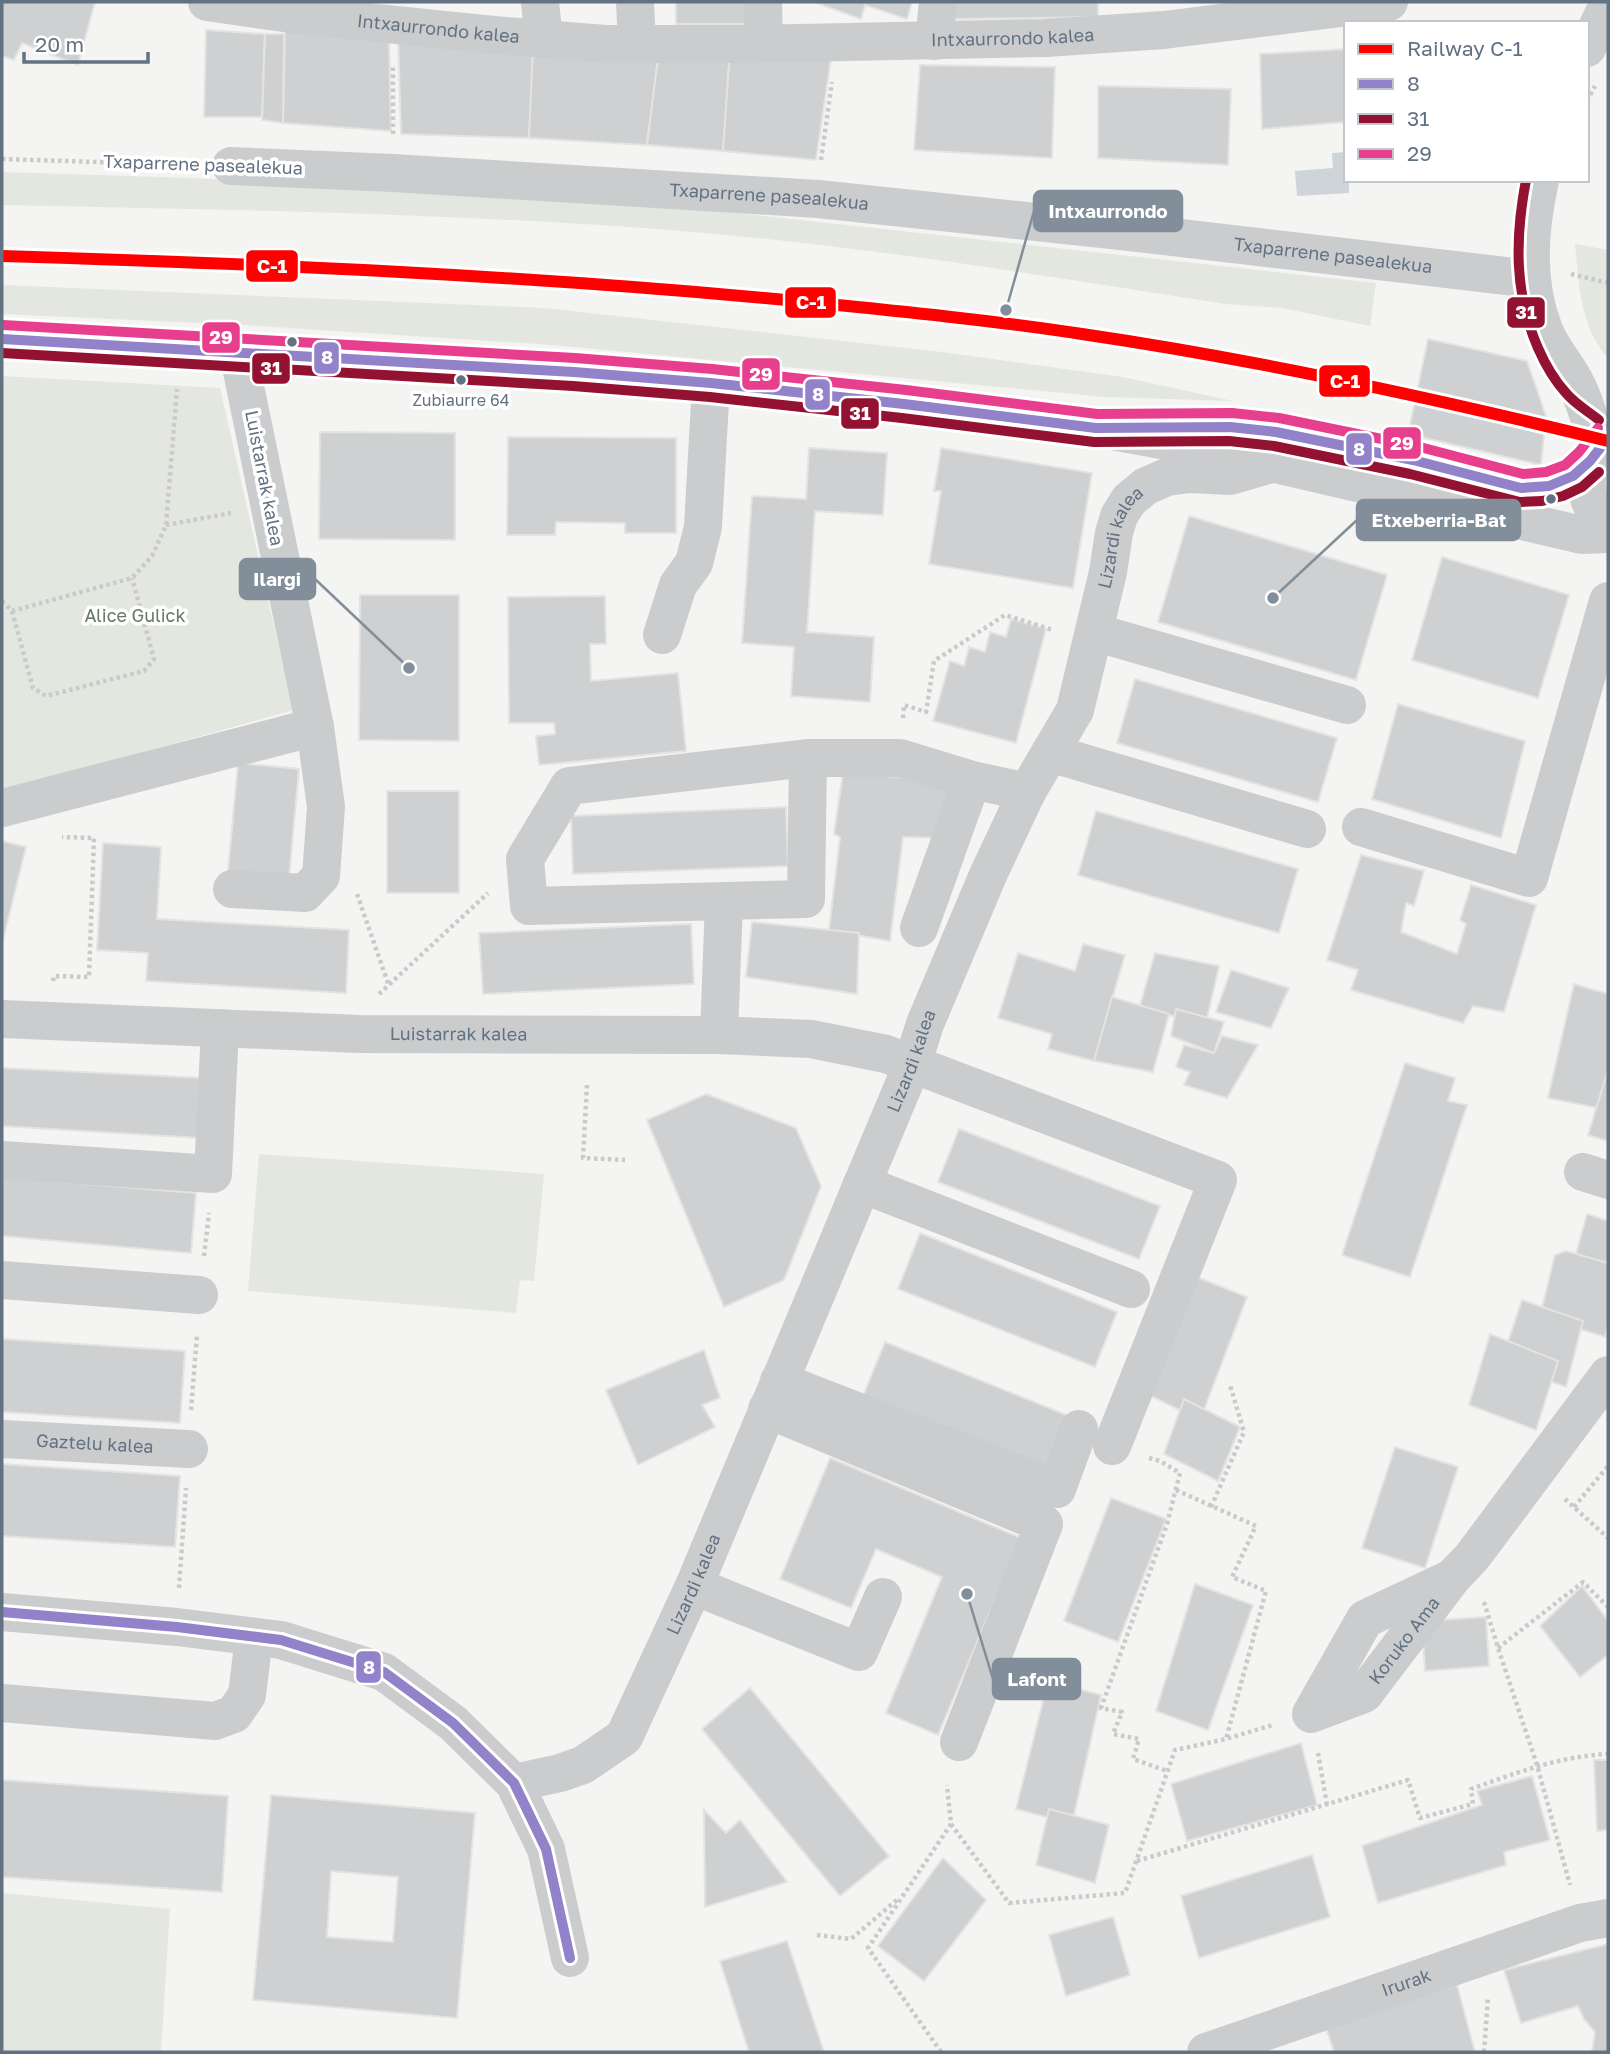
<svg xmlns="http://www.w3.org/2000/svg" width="1610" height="2054" font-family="'Golos Text',sans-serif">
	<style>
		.green { fill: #e3e7e0 }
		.water { fill: #ced4d8 }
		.building { fill: #cfd0d1; stroke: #e3e3e2; stroke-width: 2; fill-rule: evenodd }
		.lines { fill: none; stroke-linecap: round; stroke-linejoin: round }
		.path { stroke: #cacaca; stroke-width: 4.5; stroke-dasharray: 3.5 3.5; stroke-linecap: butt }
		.minor { stroke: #cbcccd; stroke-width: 38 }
		.bus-1-casing { stroke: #fff; stroke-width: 16 }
		.bus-2-casing { stroke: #fff; stroke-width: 16 }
		.bus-3-casing { stroke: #fff; stroke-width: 16 }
		.bus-1 { stroke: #9182c9; stroke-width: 10 }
		.bus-2 { stroke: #941231; stroke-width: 10 }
		.bus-3 { stroke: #e73f8d; stroke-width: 10 }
		.rail-1-casing { stroke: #fff; stroke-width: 18 }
		.rail-1 { stroke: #f00; stroke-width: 12 }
		.bus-dot { fill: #637283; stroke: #fff; stroke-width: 2.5 }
		.labels { text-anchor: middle; stroke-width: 7; stroke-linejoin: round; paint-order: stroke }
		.bus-label { font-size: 16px; fill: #637283; stroke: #fff }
		.street-label { font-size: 18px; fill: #637283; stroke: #fff }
		.park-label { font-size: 18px; fill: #657a62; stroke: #fff }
		.leader { fill: none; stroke: #828e9a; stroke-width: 2.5 }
		.callout-dot { fill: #828e9a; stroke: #fff; stroke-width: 2.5 }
		.callout { fill: #828e9a; stroke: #828e9a; stroke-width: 2.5 }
		.callout-label { font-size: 19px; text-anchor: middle; font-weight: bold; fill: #fff }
		.line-badge { stroke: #fff; stroke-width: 2.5 }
		.badge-label { font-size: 19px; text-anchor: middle; font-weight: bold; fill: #fff }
	</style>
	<rect width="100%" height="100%" fill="#f4f4f2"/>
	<g class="green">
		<path d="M2,172l190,6 119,6 407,27 658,72 -6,43 -88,-18 -57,-4c-177,-28 -354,-57 -532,-72 -230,-19 -461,-22 -691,-27z"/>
		<path d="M1575,244l33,6v108c-28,-32 -29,-73 -33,-114z"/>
		<polygon points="2,285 544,308 942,352 1123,377 1233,401 1105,397 553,345 243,325 2,314"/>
		<polygon points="2,376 220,388 293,710 2,792"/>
		<polygon points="259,1154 544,1174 534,1281 520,1280 516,1313 248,1291"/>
		<polygon points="2,1893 170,1909 161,2052 2,2052"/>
	</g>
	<polygon class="water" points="1346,152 1346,180 1349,180 1349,193 1297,196 1295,171 1333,168 1332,153"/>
	<g class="building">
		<polygon points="2,2 95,2 78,65 22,43 14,60 2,56"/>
		<rect x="676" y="2" width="80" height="22"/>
		<polygon points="814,2 912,2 907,19 865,5 861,19"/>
		<polygon points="954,2 1098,2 1098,17 955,19"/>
		<polygon points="285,29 389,37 391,131 283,123"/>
		<polygon points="206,30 265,34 262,117 204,117"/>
		<polygon points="265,34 284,34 283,123 262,120"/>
		<polygon points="398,35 533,48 529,138 401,134"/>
		<polygon points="533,48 659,50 647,145 529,138"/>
		<polygon points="1346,49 1346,122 1262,129 1260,54"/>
		<polygon points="659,50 730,50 723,151 647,145"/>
		<polygon points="730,50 832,52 816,160 723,151"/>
		<polygon points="920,65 1055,67 1052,158 914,150"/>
		<polygon points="1098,86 1231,89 1228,165 1098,158"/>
		<polygon points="1428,339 1527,361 1546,416 1541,465 1408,434"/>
		<polygon points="320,432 455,433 455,540 319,539"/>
		<polygon points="508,437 676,438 676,533 625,533 625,523 556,522 555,535 507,535"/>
		<polygon points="809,448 887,453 883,515 815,511 807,632 874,637 870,702 791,696 794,647 742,643 752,496 806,499"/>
		<polygon points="941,448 1092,473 1073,588 929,564 941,491 934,491"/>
		<polygon points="1189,516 1387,575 1356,680 1158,622"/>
		<polygon points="1442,557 1569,595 1538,698 1412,660"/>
		<polygon points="360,595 459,595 459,741 359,740"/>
		<polygon points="605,596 606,644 590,644 591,681 678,673 686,751 539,765 536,736 555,734 554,723 509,723 508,597"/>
		<polygon points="1011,619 1046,629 1016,743 933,721 950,661 964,666 969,647 985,652 990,632 1006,637"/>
		<polygon points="1135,679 1337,738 1318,802 1117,743"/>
		<polygon points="1398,704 1525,741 1501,838 1372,799"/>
		<polygon points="238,763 299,769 289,877 228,871"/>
		<polygon points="843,772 952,782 945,838 903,837 890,941 829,930 840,837 834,834"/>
		<rect x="387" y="791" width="72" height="102"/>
		<polygon points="786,807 788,866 573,874 571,816"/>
		<polygon points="1096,811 1298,869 1279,933 1078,875"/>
		<polygon points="2,841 26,847 2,944"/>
		<polygon points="103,843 161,847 157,919 349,930 346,993 146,981 148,953 97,950"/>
		<polygon points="1361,855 1424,871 1414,906 1406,903 1401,932 1457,954 1466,924 1460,920 1471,885 1536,905 1504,1012 1473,1006 1463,1023 1351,990 1358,970 1327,960"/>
		<polygon points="752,922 859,933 857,994 746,977"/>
		<polygon points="691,924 694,984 483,994 479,933"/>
		<polygon points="1083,944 1125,955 1094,1061 1048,1049 1052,1034 998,1018 1018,953 1075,971"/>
		<polygon points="1155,953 1219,966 1206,1023 1139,1009"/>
		<polygon points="1231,970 1289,988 1271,1028 1216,1012"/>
		<polygon points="1574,984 1608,994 1608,1110 1548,1098"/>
		<polygon points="1112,997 1169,1014 1153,1072 1094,1061"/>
		<polygon points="1176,1009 1224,1022 1214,1053 1171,1036"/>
		<polygon points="1222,1036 1258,1045 1227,1098 1184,1085 1190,1072 1176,1067 1184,1045 1214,1053"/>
		<polygon points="1405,1063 1455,1078 1448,1101 1467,1105 1410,1277 1342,1255"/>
		<polygon points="2,1068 204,1078 200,1138 2,1126"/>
		<polygon points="1608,1070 1608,1141 1588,1135"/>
		<polygon points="706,1094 796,1128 821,1186 784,1280 724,1307 647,1120"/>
		<polygon points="959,1129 1160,1206 1139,1259 938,1182"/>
		<polygon points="2,1177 196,1193 191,1253 2,1236"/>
		<polygon points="1587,1214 1608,1221 1608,1287 1571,1272"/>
		<polygon points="920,1233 1117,1312 1095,1367 898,1289"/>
		<polygon points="1566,1251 1608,1263 1608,1324 1605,1337 1540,1316 1555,1255"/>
		<polygon points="1192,1275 1247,1297 1200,1420 1143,1392"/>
		<polygon points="1522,1300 1583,1321 1566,1387 1501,1363"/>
		<polygon points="1490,1334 1558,1361 1536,1430 1469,1405"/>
		<polygon points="2,1339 185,1351 180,1423 2,1412"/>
		<polygon points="885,1342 1069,1416 1046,1471 863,1396"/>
		<polygon points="704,1350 720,1398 702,1405 715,1427 638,1465 606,1390"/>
		<polygon points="1184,1399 1240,1427 1218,1481 1164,1454"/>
		<polygon points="1395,1447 1458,1467 1425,1568 1362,1548"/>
		<polygon points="830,1458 1021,1538 938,1735 886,1713 942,1577 876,1549 851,1608 780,1579"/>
		<polygon points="2,1464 180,1476 175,1547 2,1536"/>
		<polygon points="1111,1498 1166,1519 1118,1642 1064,1621"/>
		<polygon points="1195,1584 1253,1605 1208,1730 1156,1711"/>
		<polygon points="1582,1586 1608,1621 1608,1655 1580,1677 1540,1626"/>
		<polygon points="1486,1617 1489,1666 1425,1671 1422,1621"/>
		<polygon points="1048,1681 1101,1695 1072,1824 1016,1809"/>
		<polygon points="750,1688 889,1856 840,1896 702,1729"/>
		<polygon points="1301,1743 1317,1805 1187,1841 1171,1784"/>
		<polygon points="1594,1760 1608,1760 1608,1830 1597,1831"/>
		<polygon points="1532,1776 1550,1840 1504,1852 1506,1865 1378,1903 1362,1846 1482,1805 1477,1791"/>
		<polygon points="2,1780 228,1796 222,1892 2,1877"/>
		<path d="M271,1795l204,18 -18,205 -204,-18zM331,1871l67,6 -5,65 -66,-5z"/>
		<polygon points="1049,1809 1109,1825 1095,1883 1036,1865"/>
		<polygon points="704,1810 726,1833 740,1820 787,1882 705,1907"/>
		<polygon points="1312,1855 1330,1917 1199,1958 1181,1896"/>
		<polygon points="943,1858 986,1900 924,1981 878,1946"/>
		<polygon points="1113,1917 1130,1975 1066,1996 1049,1935"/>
		<polygon points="787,1941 824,2052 749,2052 720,1961"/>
		<polygon points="1608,1944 1608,2052 1592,2052 1595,2032 1584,2019 1578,2006 1521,2023 1504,1970"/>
		<polygon points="1457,1985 1475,2052 1334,2052 1325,2025"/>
	</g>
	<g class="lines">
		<g class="path">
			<polyline points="1587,101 1595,86"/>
			<polyline points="393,134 393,66"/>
			<polyline points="2,159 193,165"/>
			<polyline points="821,160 832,82"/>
			<polyline points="1571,274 1608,283"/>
			<polyline points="166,525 231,513"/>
			<polyline points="2,601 12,611 132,578 152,556 166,525 177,389"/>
			<polyline points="12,611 33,688 46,696 144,671 154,659 132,578"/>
			<polyline points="903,718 904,705 926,712 934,661 1005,615 1053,630"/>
			<polyline points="357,894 389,986"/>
			<polyline points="53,981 54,976 89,977 94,838 62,837"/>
			<polyline points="379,994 488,893"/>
			<polyline points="587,1085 583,1158 625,1160"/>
			<polyline points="204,1256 209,1213"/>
			<polyline points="191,1410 197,1335"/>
			<polyline points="1149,1458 1160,1461 1180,1473 1167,1524 1101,1708 1122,1712 1113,1734 1139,1739 1133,1759 1167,1771"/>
			<polyline points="1176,1490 1256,1526 1232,1577 1266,1591 1226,1739"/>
			<polyline points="1565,1499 1608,1538"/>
			<polyline points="1211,1507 1244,1432 1230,1385"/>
			<polyline points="1574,1507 1608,1466"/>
			<polyline points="179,1588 186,1488"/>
			<polyline points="1484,1602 1498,1648 1537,1765 1570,1885"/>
			<polyline points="1498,1648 1583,1582 1608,1607"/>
			<polyline points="1318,1753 1327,1805"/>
			<polyline points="951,1824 1009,1903 1125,1893 1175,1750 1226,1739 1273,1725"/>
			<path d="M1137,1861l271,-81 12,38 53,-14 -2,-15c45,-16 89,-33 137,-35"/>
			<polyline points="817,1935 851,1939 898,1899"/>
			<polyline points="941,2052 868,1948 951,1824 947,1785"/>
			<polyline points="1484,2052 1488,1997"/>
		</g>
		<g class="minor">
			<path id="s1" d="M207,2l84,12 192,20 122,10h145l296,-6 118,-8 225,-28"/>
			<polyline points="540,2 544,40"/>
			<polyline points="635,2 637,44"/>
			<polyline points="763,2 764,43"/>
			<polyline points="934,41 938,2"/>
			<polyline points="1587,48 1608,5"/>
			<path id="s2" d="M231,166l162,7 425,26 303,32 411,48"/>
			<path d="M1540,180c-11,51 -15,101 4,150 8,20 24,37 33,56 10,20 15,41 21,62"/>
			<polyline points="2,339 574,372 711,383 904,404 1096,428 1210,449 1582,535 1608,534"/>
			<path d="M1180,426c59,0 112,10 170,21 31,7 63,13 95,20 28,7 65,24 94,21 21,-1 36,-12 51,-26"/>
			<path d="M1598,448c-15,26 -17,56 10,76"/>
			<polyline points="1094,632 1347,705"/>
			<polyline points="662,635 678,585 694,563 703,527 711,383"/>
			<polyline points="1050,753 1307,829"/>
			<polyline points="808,758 569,786 525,859 529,906 806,899 808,758 900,758 972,780 1027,792"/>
			<polyline points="2,808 315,727"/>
			<polyline points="1361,827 1529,878 1608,601"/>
			<polyline points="232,889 305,893 321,876 326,807 315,727 238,352"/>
			<polyline points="919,928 972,780"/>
			<path id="s3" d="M2,1019l357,15 360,1 92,4 75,15 332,126 -106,266"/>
			<polyline points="719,1035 724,902"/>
			<polyline points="2,1160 213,1174 220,1028"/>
			<polyline points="1583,1172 1608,1180"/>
			<polyline points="862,1184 1131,1289"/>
			<polyline points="2,1280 199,1295"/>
			<polyline points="779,1381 1057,1489 1079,1429"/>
			<polyline points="767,1409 1044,1524 959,1742"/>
			<path id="s4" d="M2,1439l187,10"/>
			<path id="s5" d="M1452,1578l-87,41 -54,95 53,-20 88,-116 20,-21 136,-182"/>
			<polyline points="694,1586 859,1652 883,1597"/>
			<polyline points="2,1612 177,1627 281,1640 384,1672 453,1723 514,1783 546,1849 570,1958"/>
			<polyline points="2,1703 215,1721 234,1714 247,1695 254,1637"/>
			<path id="s6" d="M514,1783l46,-10 23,-8 41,-28 70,-151 218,-521 13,-41 63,-149 39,-83 48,-82 33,-138 6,-39 5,-17 10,-16 17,-14 21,-9 22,-3 41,2 69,-20 39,6 30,-11"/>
			<path id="s7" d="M1206,2052l374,-129 28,-5"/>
		</g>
		<g class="bus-1-casing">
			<g id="bus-1">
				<polyline points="2,339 574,372 711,383 904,404 1096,428 1230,427 1276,432 1413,460 1521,488 1549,486 1573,476 1590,461 1608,438"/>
				<polyline points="2,1612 177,1627 281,1640 384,1672 453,1723 514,1783 546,1849 570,1958"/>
			</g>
		</g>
		<g class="bus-2-casing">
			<g id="bus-2">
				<path d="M1526,180c-11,58 -12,113 12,168 7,16 16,32 28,45 9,11 22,18 33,27"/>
				<polyline points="2,353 573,386 710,397 902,418 1094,442 1229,441 1274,446 1410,474 1520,502 1542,501 1563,496 1582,487 1599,472"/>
			</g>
		</g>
		<g class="bus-3-casing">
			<polyline id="bus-3" points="3,325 575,358 712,369 906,390 1097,414 1232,413 1279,418 1416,446 1523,474 1546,472 1565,465 1579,452 1598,428"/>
		</g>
		<use href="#bus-1" class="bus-1"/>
		<use href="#bus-2" class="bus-2"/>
		<use href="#bus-3" class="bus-3"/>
		<g class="rail-1-casing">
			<path id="rail-1" d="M2,256c269,8 537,20 805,46 91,9 183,18 275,32 177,26 352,64 526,107"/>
		</g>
		<use href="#rail-1" class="rail-1"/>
	</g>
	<g class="bus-dot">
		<circle cx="292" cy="342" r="6"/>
		<circle cx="461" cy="380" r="6"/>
		<circle cx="1551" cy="499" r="6"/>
	</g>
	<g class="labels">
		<g class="bus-label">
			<text x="461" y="406">Zubiaurre 64</text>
		</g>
		<g class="street-label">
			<text dy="6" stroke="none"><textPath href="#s1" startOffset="233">Intxaurrondo kalea</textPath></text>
			<text dy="6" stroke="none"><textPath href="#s1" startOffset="808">Intxaurrondo kalea</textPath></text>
			<text transform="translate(203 165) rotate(2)" y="6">Txaparrene pasealekua</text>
			<text dy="6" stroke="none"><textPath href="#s2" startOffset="539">Txaparrene pasealekua</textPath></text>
			<text dy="6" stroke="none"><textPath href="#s2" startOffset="1106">Txaparrene pasealekua</textPath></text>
			<text transform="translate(264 478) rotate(79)" y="6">Luistarrak kalea</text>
			<text dy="6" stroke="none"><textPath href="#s6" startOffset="1423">Lizardi kalea</textPath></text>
			<text dy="6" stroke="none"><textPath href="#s3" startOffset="457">Luistarrak kalea</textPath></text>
			<text dy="6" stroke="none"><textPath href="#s6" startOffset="856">Lizardi kalea</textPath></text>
			<text dy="6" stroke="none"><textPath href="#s4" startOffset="93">Gaztelu kalea</textPath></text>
			<text dy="6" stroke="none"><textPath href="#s6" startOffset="289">Lizardi kalea</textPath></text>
			<text dy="6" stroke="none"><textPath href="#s5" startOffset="329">Koruko Ama</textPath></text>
			<text dy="6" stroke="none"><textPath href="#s7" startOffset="212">Irurak</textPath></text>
		</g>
		<g class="park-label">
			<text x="135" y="622">Alice Gulick</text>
		</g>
	</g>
	<path class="leader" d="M1006 310L1034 211M1273 598L1357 520M409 668L315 579M967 1594L993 1679"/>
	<g class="callout-dot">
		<circle cx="1006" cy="310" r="7"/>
		<circle cx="1273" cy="598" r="7"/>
		<circle cx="409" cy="668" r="7"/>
		<circle cx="967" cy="1594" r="7"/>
	</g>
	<g class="callout">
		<rect x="1034" y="191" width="148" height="40" rx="7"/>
		<rect x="1357" y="500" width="163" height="40" rx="7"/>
		<rect x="240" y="559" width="75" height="40" rx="7"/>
		<rect x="993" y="1659" width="87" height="40" rx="7"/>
	</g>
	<g class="callout-label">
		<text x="1108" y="218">Intxaurrondo</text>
		<text x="1439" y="527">Etxeberria-Bat</text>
		<text x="277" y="586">Ilargi</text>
		<text x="1037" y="1686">Lafont</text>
	</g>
	<g class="line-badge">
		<rect x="245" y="249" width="54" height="34" rx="7" fill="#f00"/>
		<rect x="784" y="286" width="53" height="33" rx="7" fill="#f00"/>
		<rect x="1506" y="296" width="40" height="33" rx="7" fill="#941231"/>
		<rect x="201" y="321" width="40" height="33" rx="7" fill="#e73f8d"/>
		<rect x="313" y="341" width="27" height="34" rx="7" fill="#9182c9"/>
		<rect x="251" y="352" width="40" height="33" rx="7" fill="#941231"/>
		<rect x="741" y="357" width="40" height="34" rx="7" fill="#e73f8d"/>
		<rect x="1318" y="364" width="53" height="34" rx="7" fill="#f00"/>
		<rect x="804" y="378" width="27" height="33" rx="7" fill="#9182c9"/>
		<rect x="840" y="397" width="40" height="33" rx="7" fill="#941231"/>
		<rect x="1382" y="426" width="40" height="34" rx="7" fill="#e73f8d"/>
		<rect x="1345" y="432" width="28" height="34" rx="7" fill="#9182c9"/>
		<rect x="355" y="1650" width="27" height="34" rx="7" fill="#9182c9"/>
	</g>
	<g class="badge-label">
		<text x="272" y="273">C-1</text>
		<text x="811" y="309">C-1</text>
		<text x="1526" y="319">31</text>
		<text x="221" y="344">29</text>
		<text x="327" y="364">8</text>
		<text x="271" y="375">31</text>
		<text x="761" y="381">29</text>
		<text x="1345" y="388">C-1</text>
		<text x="818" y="401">8</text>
		<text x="860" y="420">31</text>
		<text x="1402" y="450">29</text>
		<text x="1359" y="456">8</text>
		<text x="369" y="1674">8</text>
	</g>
	<rect width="1610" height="2054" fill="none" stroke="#637283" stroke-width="7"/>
	<rect x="1344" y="21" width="245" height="161" fill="#ffffff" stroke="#c1c7cd" stroke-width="2"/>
	<rect x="1358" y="44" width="35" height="10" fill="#ff0000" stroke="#c1c7cd" stroke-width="2"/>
	<text x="1407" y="56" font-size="21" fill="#637283">Railway C-1</text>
	<rect x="1358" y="79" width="35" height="10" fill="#9182c9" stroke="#c1c7cd" stroke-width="2"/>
	<text x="1407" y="91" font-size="21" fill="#637283">8</text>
	<rect x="1358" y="114" width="35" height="10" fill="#941231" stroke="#c1c7cd" stroke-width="2"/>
	<text x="1407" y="126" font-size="21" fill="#637283">31</text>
	<rect x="1358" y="149" width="35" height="10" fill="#e73f8d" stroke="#c1c7cd" stroke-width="2"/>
	<text x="1407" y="161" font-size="21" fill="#637283">29</text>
	<path d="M24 52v10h124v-10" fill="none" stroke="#637283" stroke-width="3.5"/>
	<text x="35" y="52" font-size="21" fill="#637283" stroke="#ffffff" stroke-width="5" paint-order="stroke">20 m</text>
</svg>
